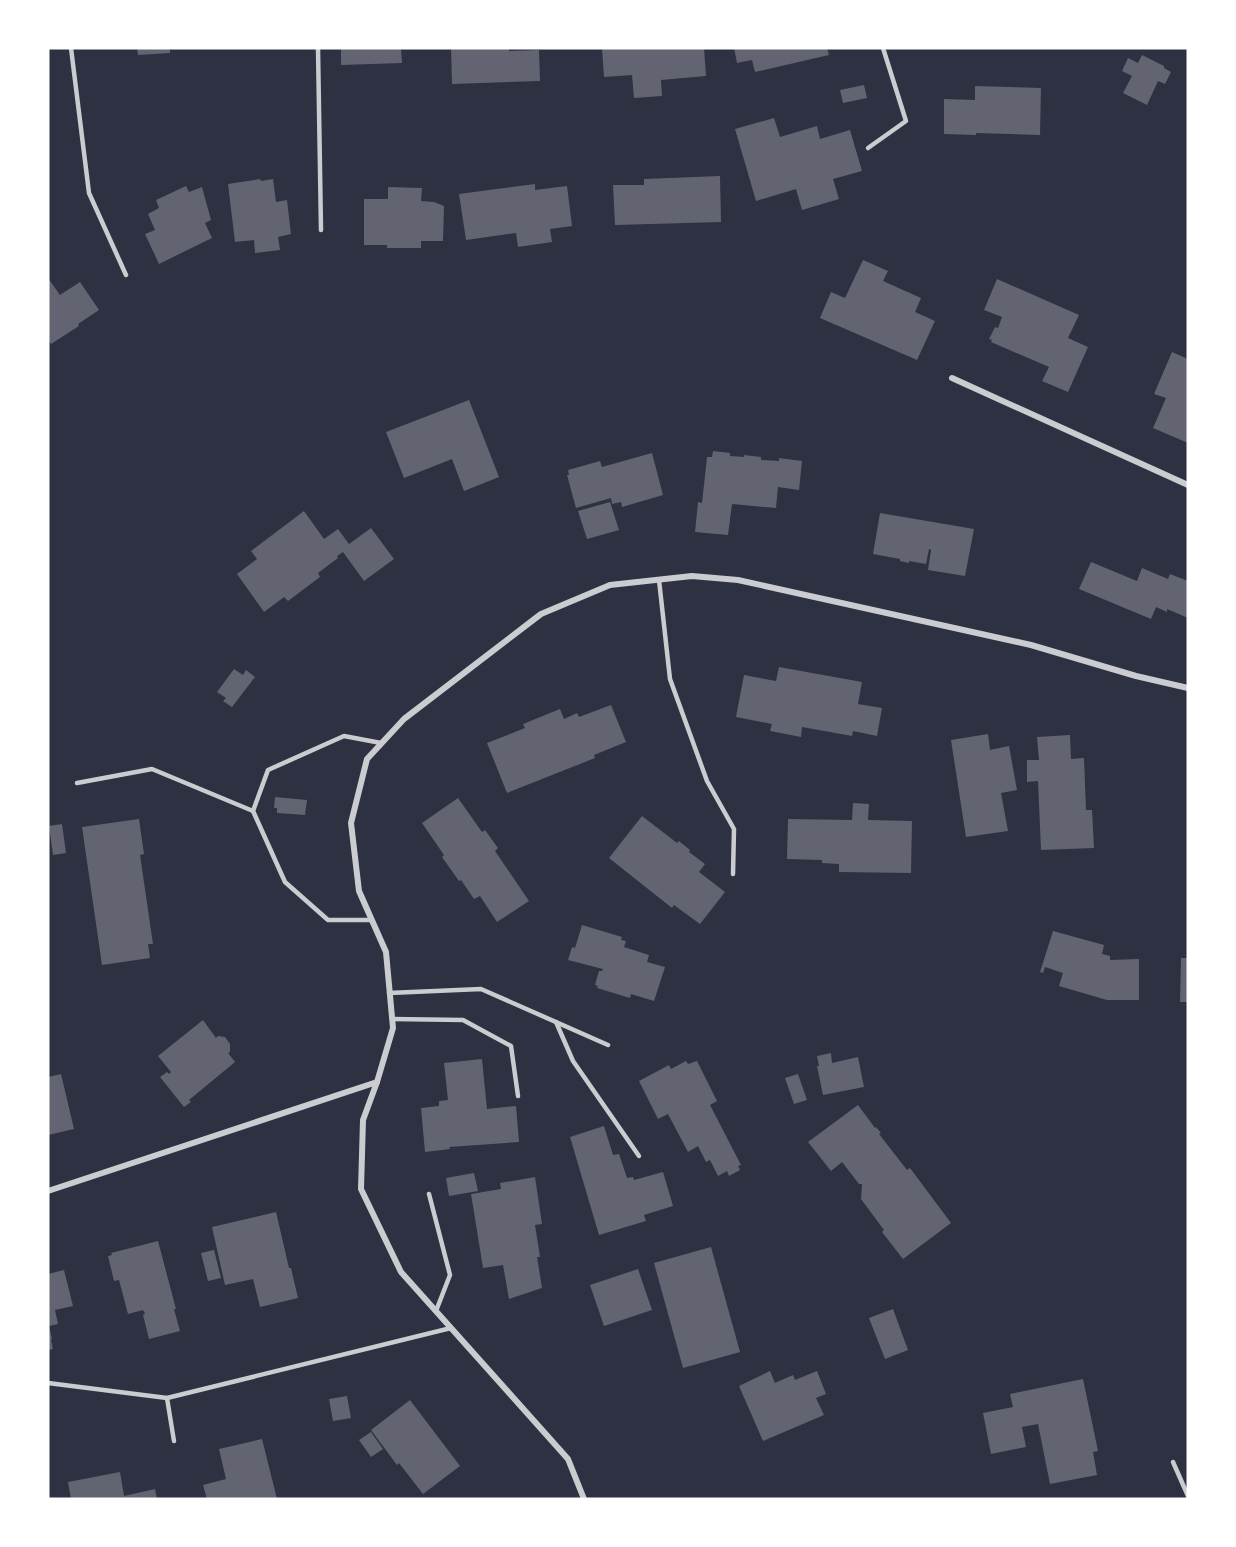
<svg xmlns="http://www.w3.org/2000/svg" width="1236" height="1547" font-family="Cabin,sans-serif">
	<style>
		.building { fill: #626471 }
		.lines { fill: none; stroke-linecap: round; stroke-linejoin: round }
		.service { stroke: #caccd0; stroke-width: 4.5 }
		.minor { stroke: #caccd0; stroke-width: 6 }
	</style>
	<rect width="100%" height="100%" fill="#2d3142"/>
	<g class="building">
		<polygon points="137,48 170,48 170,53 138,55"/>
		<polygon points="341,48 401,48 402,63 341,65"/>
		<polygon points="451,48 509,48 509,51 539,50 540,81 452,84"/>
		<polygon points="602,48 704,48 706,76 661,80 662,96 634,98 632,75 604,77"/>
		<polygon points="734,48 827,48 829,55 755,72 752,60 737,63"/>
		<polygon points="1142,55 1164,66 1164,68 1171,72 1165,84 1158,81 1147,105 1123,93 1132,76 1122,71 1128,58 1138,63"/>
		<polygon points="864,85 867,98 843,103 840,90"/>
		<polygon points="975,86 1041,88 1040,135 976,133 976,135 944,134 944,99 975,100"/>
		<polygon points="774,118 780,137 817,126 820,139 850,130 862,171 833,179 839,199 802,210 796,189 756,201 735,129"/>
		<polygon points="720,176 721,222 615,225 613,185 644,185 644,179"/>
		<polygon points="260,179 261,181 273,179 276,202 287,200 291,234 278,237 280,250 255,253 254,240 235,242 228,184"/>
		<polygon points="535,184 535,190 567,186 572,226 550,229 552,242 518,247 516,233 466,240 459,194"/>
		<polygon points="186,186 189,192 202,187 211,220 205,223 212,238 159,264 145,234 155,230 148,214 159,208 156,200"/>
		<polygon points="388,187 422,188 421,201 434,202 444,206 443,241 421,241 421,248 387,248 387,245 364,245 364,199 388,199"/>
		<polygon points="863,260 888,271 883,281 921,298 915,312 935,321 917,360 820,318 831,292 845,298"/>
		<polygon points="48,278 60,295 80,282 99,310 78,324 79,326 51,344 48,340"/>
		<polygon points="997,279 1079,315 1068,338 1088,347 1068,392 1042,381 1049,367 991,342 992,340 989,339 995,327 998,328 1002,317 984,310"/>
		<polygon points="1172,352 1188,359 1188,443 1153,428 1166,398 1154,394"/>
		<polygon points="469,400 499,477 464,491 452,459 404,478 386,432"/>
		<polygon points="713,451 730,453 730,456 744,457 744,455 761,457 761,460 779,461 779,458 802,461 799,490 778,487 776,508 732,504 728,535 695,532 698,502 702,503 707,457 712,457"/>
		<polygon points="652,453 663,495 622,507 621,502 612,504 611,498 576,508 567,475 569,475 568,470 600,461 602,467"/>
		<polygon points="610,502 619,530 587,539 578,511"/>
		<polygon points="304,511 324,539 338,529 349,544 371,528 394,559 364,581 343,552 337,556 338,558 318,573 320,577 288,601 284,597 264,612 237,574 257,559 251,551"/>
		<polygon points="880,513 974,529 965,576 928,570 931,550 929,549 926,564 909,561 909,563 900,561 900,559 873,554"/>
		<polygon points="1091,562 1137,581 1142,568 1168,579 1170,574 1188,581 1188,618 1167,609 1167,612 1156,607 1151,619 1079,589"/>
		<polygon points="779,667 862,682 858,704 882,708 877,736 853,731 852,736 802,727 801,737 770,731 772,724 736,717 744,675 776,681"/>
		<polygon points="234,669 243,675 246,670 255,677 232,707 223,701 226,698 217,692"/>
		<polygon points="611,705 626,742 594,755 595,758 507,793 487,743 525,728 523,724 560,709 564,719 577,713 579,717"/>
		<polygon points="988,734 990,750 1009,746 1017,790 1001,793 1008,831 966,837 951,740"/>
		<polygon points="1070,735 1071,759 1084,758 1086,810 1092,810 1094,848 1041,850 1038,781 1027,782 1027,760 1039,760 1037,737"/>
		<polygon points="275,797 307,800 305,815 277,813 277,808 274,808"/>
		<polygon points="458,798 482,832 485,830 498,848 495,851 529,901 497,922 480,896 474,899 461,880 459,881 442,857 444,855 422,823"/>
		<polygon points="853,803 869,804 868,820 912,821 911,873 839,872 839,864 822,863 822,860 787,859 788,819 852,820"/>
		<polygon points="642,816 677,843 679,841 690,850 689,852 705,864 699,872 725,892 700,924 674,905 672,908 609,858"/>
		<polygon points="139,819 144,854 140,855 153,944 148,944 150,958 102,965 82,827"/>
		<polygon points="62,824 66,853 53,855 49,826"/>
		<polygon points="582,925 622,937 621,940 626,941 624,947 649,955 647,962 665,967 654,1001 631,994 630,998 597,988 598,986 595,985 599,971 602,971 603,969 568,960 572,947 575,948"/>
		<polygon points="1053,931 1104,945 1102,954 1110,956 1110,960 1139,959 1139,1000 1107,1000 1059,986 1063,973 1045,967 1043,973 1040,972"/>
		<polygon points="1181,958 1188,958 1188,1002 1180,1002"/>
		<polygon points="203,1020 216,1038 218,1036 225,1037 230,1044 230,1052 228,1053 235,1062 189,1100 191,1102 184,1107 160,1077 167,1072 169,1074 171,1072 158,1056"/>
		<polygon points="831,1053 832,1063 858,1057 864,1087 823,1095 817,1066 819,1066 817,1056"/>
		<polygon points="482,1059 487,1109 516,1106 519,1142 449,1147 450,1149 425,1152 421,1108 439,1106 439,1101 448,1100 444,1063"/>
		<polygon points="686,1061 688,1064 697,1061 717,1101 710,1105 741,1165 738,1166 740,1170 729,1176 727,1171 718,1176 710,1160 706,1162 698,1146 688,1152 668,1114 658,1119 639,1081 669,1065 671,1069"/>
		<polygon points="61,1074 74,1129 48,1135 48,1077"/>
		<polygon points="798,1074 807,1100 794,1104 785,1078"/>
		<polygon points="858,1105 875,1128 876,1127 881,1133 879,1134 907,1170 910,1168 951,1223 903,1259 882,1232 884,1230 861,1199 862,1184 859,1184 842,1162 831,1171 808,1142"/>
		<polygon points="604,1126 613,1155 619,1154 627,1178 633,1177 634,1180 663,1172 673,1206 644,1215 646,1221 599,1235 570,1137"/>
		<polygon points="474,1173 478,1191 449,1196 446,1178"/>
		<polygon points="535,1177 542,1224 535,1225 540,1257 537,1257 542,1288 509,1299 503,1265 483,1268 471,1194 501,1189 500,1183"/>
		<polygon points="276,1212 289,1268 291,1268 298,1298 260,1307 253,1279 225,1285 212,1227"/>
		<polygon points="158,1241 176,1309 174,1309 180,1331 149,1339 143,1315 145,1314 143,1310 128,1314 119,1280 114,1281 108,1256 112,1255 111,1253"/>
		<polygon points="711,1247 740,1352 683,1368 654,1263"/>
		<polygon points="214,1250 221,1278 208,1281 201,1253"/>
		<polygon points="638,1269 652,1310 604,1326 590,1285"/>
		<polygon points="64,1270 73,1306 55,1310 58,1324 49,1326 52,1339 51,1340 53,1349 48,1350 48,1274"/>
		<polygon points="893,1309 908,1350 885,1359 869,1318"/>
		<polygon points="770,1371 775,1383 793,1375 795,1380 817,1371 826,1394 816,1398 824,1415 763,1441 739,1386"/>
		<polygon points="1083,1379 1098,1451 1093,1452 1097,1475 1050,1484 1038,1424 1022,1427 1026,1447 991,1454 983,1413 1013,1407 1010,1394"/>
		<polygon points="347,1396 351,1418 333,1421 329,1399"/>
		<polygon points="410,1400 460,1466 423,1494 399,1463 397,1465 371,1430"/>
		<polygon points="371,1432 383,1449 371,1457 359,1440"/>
		<polygon points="262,1439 277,1499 207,1499 203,1485 226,1479 219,1449"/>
		<polygon points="120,1472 124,1496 155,1489 157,1499 71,1499 68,1482"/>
	</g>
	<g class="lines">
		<g class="service">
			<polyline points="71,48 89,193 126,275"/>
			<polyline points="318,48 321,230"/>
			<polyline points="868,148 906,121 883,48"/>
			<polyline points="659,580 670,679 707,781 734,829 733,874"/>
			<polyline points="77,783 152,769 253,811"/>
			<polyline points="372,920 328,920 285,882 253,811 268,770 344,736 381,743"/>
			<polyline points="389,993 481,989 608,1045"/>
			<polyline points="392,1019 463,1020 511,1046 518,1096"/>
			<polyline points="556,1022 573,1061 639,1156"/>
			<polyline points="429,1194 450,1275 436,1311"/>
			<polyline points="48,1383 167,1398 451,1328"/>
			<polyline points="167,1398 174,1441"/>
			<polyline points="1173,1462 1188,1496"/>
		</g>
		<g class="minor">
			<polyline points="952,378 1188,485"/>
			<polyline points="48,1191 377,1082"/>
			<polyline points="584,1499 568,1459 401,1272 361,1189 363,1120 377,1082 393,1028 386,952 359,891 351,823 367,759 404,719 541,614 610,585 692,576 738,580 1031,645 1136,676 1188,688"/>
		</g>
	</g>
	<rect width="1236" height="1547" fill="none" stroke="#ffffff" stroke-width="99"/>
</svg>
